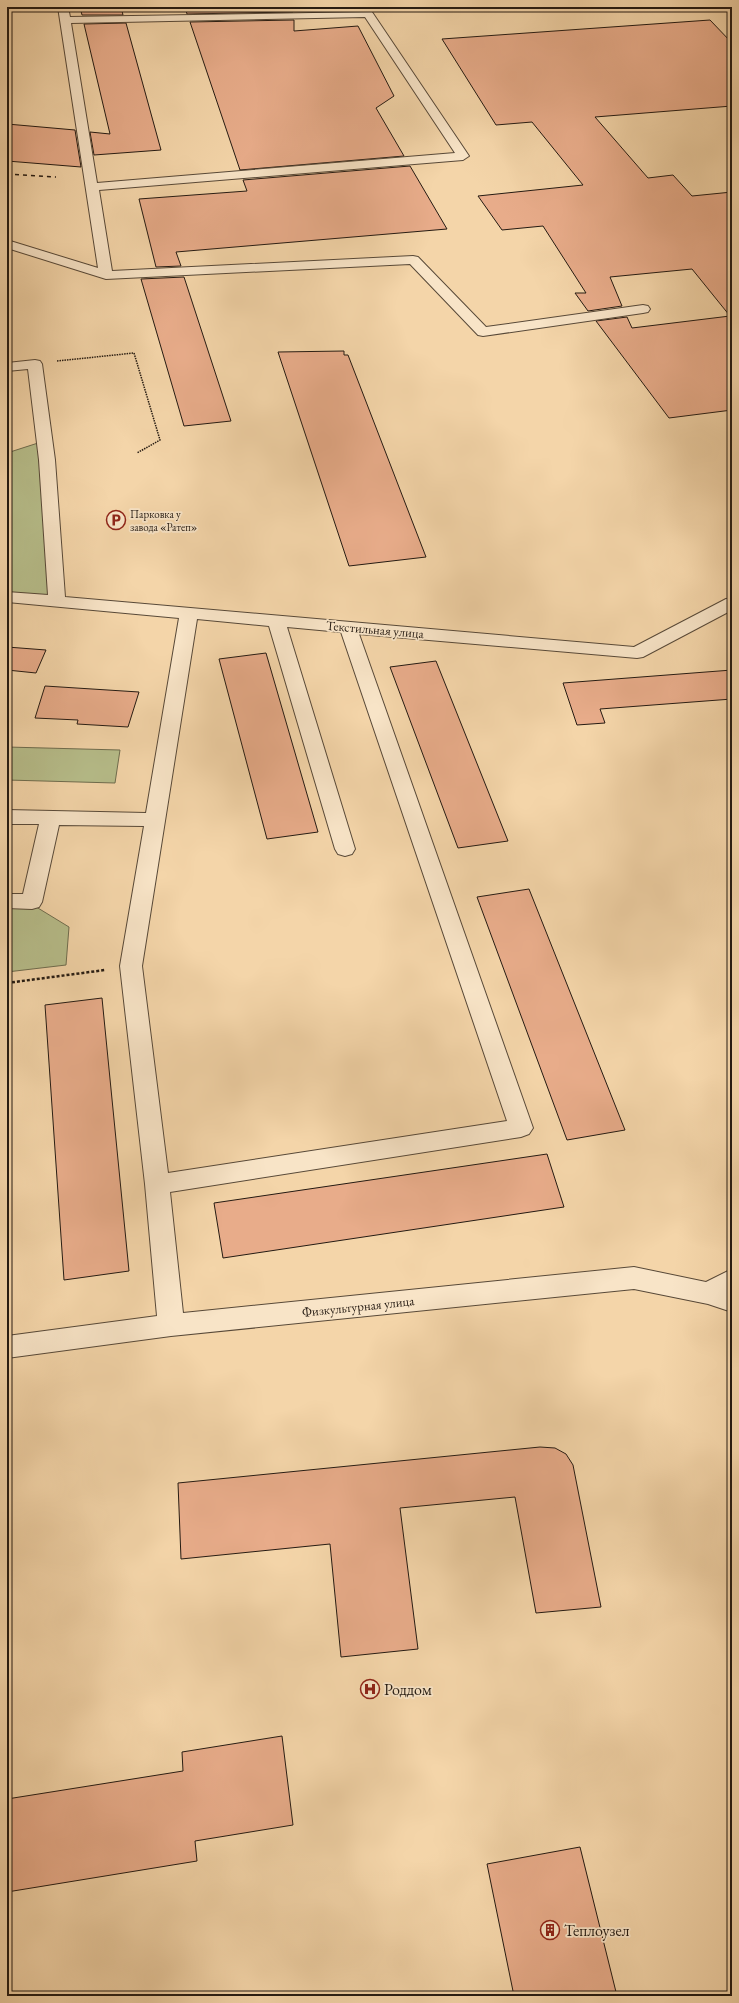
<svg xmlns="http://www.w3.org/2000/svg" width="739" height="2003" font-family="'EB Garamond',serif">
	<style>
		.green { fill: #b7be8b; stroke: #6e6c4e }
		.building { fill: #e8ac8a; stroke: #241a12 }
		.lines { fill: none; stroke-linecap: round; stroke-linejoin: round }
		.minor-casing { stroke: #584938; stroke-width: 2 }
		.path-far1 { stroke: #241a12; stroke-width: 1.5; stroke-dasharray: 1.5 1; stroke-linecap: butt }
		.path { stroke: #241a12; stroke-width: 2.5; stroke-dasharray: 3 2; stroke-linecap: butt }
		.minor { fill: #f8e4c7; fill-rule: evenodd }
		.rail { stroke: #241a12; stroke-width: 1.5; stroke-dasharray: 4 4; stroke-linecap: butt }
		.labels { text-anchor: middle; stroke-width: 3.5; stroke-linejoin: round; paint-order: stroke }
		.far-poi-label { font-size: 11px; fill: #241a12; stroke: #f8e4c7; text-anchor: start }
		.street-label { font-size: 13px; fill: #241a12; stroke: #f8e4c7 }
		.near-poi-label { font-size: 16px; fill: #241a12; stroke: #f8e4c7; text-anchor: start }
	</style>
	<rect width="100%" height="100%" fill="#f4d5a9"/>
	<filter id="stains"><feTurbulence type="fractalNoise" baseFrequency=".005" numOctaves="4"/><feColorMatrix values="0 0 0 0 .2 0 0 0 0 .09 0 0 0 0 .02 0 0 0 .5 -.17"/></filter>
	<radialGradient id="worn" r=".72"><stop offset=".6" stop-color="#630" stop-opacity="0"/><stop offset="1" stop-color="#630" stop-opacity=".3"/></radialGradient>
	<g class="green">
		<polygon points="38,443 49,597 7,593 7,453"/>
		<polygon points="7,747 120,750 115,783 7,780"/>
		<polygon points="7,904 33,905 69,927 66,965 7,972"/>
	</g>
	<g class="building">
		<polygon points="80,7 121,7 123,15 82,15"/>
		<polygon points="185,7 293,7 293,12 187,14"/>
		<polygon points="294,20 294,31 358,26 394,96 376,108 404,156 240,170 190,22"/>
		<polygon points="710,20 732,43 732,106 595,117 648,178 673,175 692,196 732,192 732,410 669,418 596,321 627,317 632,328 730,316 692,269 610,277 622,306 588,311 575,293 586,293 543,226 502,230 478,196 583,185 532,122 496,125 442,39"/>
		<polygon points="126,23 161,150 94,155 90,132 110,134 84,24"/>
		<polygon points="7,124 75,130 81,167 7,161"/>
		<polygon points="410,166 447,229 176,252 181,266 156,267 139,199 247,191 243,180"/>
		<polygon points="184,277 215,372 231,421 184,426 141,279"/>
		<polygon points="344,351 344,355 348,355 426,557 349,566 278,352"/>
		<polygon points="7,647 46,650 36,673 7,670"/>
		<polygon points="266,653 318,832 267,839 219,659"/>
		<polygon points="436,661 508,841 458,848 390,667"/>
		<polygon points="732,670 732,699 600,709 605,723 577,725 563,683"/>
		<polygon points="45,686 139,692 128,727 77,724 78,720 35,718"/>
		<polygon points="529,889 625,1130 567,1140 477,897"/>
		<polygon points="102,998 129,1271 64,1280 45,1005"/>
		<polygon points="547,1154 564,1207 223,1258 214,1203"/>
		<polygon points="540,1447 555,1448 566,1454 573,1465 601,1607 536,1613 515,1497 400,1508 418,1649 341,1657 330,1544 181,1559 178,1483"/>
		<polygon points="282,1736 293,1825 195,1841 197,1861 7,1892 7,1799 183,1771 182,1752"/>
		<polygon points="580,1847 617,1996 514,1996 487,1864"/>
	</g>
	<g class="lines">
		<g class="minor-casing">
			<g id="minor">
				<path d="M58,7h10l2,10 302,-5 97,144 -6,4 -364,30 13,81 301,-15 5,1 68,70 157,-22 5,1 2,3 -2,3 -5,1 -160,23 -5,-1 -68,-71 -304,15 -99,-31v-8l91,28zM365,17l90,136 -358,30 -26,-160z"/>
				<path d="M35,360l5,1 2,3 13,96 10,137 569,50 92,-48 6,-1v12l-89,47 -6,1 -278,-24 174,494 -4,6 -8,3 -351,55 13,121 451,-46 72,15 26,-13v43l-24,-8 -74,-15 -463,47 -164,22v-22l150,-20 -12,-132 -25,-218 24,-140 -85,-1 -17,77 -3,5 -7,2 -25,-1v-14h16l16,-70h-32v-14l139,3 33,-195 -172,-16v-10l41,3 -9,-135 -11,-91 -21,2v-8zM197,619l72,7 66,223 3,5 7,2 7,-2 3,-5 -68,-222 54,5 166,489 -339,52 -26,-207z"/>
			</g>
		</g>
		<polyline class="path-far1" points="57,361 134,353 160,440 137,453"/>
		<polyline class="path" points="7,983 105,970"/>
		<use href="#minor" class="minor"/>
		<polyline class="rail" points="7,174 56,177"/>
	</g>
	<defs>
		<g id="parking-ring" transform="scale(1)"><circle r="9.5" fill="#f8e4c7" stroke="#8f2418" stroke-width="1.5"/><path d="M-3.5-5.5H1a3.5 3.5 0 0 1 0 7H-1V5.5H-3.5ZM-1-3.4V-.6H.8a1.4 1.4 0 0 0 0-2.8Z" fill="#8f2418"/></g>
		<g id="hospital-ring" transform="scale(1)"><circle r="9.5" fill="#f8e4c7" stroke="#8f2418" stroke-width="1.5"/><path d="M-5-5h3v3.5h4V-5h3V5h-3V1.5h-4V5h-3Z" fill="#8f2418"/></g>
		<g id="building-ring" transform="scale(1)"><circle r="9.5" fill="#f8e4c7" stroke="#8f2418" stroke-width="1.5"/><path d="M-4-6H4V6H1V3H-1V6H-4ZM-2.5-4.3h1.7v1.8h-1.7ZM.8-4.3h1.7v1.8H.8ZM-2.5-1h1.7V.8h-1.7ZM.8-1h1.7V.8H.8Z" fill="#8f2418"/></g>
	</defs>
	<g fill-rule="evenodd">
		<use href="#parking-ring" x="116" y="520"/>
		<use href="#hospital-ring" x="370" y="1689"/>
		<use href="#building-ring" x="550" y="1930"/>
	</g>
	<g class="labels">
		<g class="far-poi-label">
			<text x="130" y="518">Парковка у<tspan x="130" dy="13">завода «Ратеп»</tspan></text>
		</g>
		<g class="street-label">
			<text transform="translate(375 629) rotate(5)" y="5">Текстильная улица</text>
			<text transform="translate(358 1306) rotate(-6)" y="5">Физкультурная улица</text>
		</g>
		<g class="near-poi-label">
			<text x="384" y="1695">Роддом</text>
			<text x="564" y="1936">Теплоузел</text>
		</g>
	</g>
	<rect width="739" height="2003" fill="none" stroke="#f4d5a9" stroke-width="24"/>
	<rect x="8" y="8" width="723" height="1987" fill="none" stroke="#241a12" stroke-width="2"/>
	<rect x="12" y="12" width="715" height="1979" fill="none" stroke="#241a12"/>
	<rect width="100%" height="100%" filter="url(#stains)"/>
	<rect width="100%" height="100%" fill="url(#worn)"/>
</svg>
